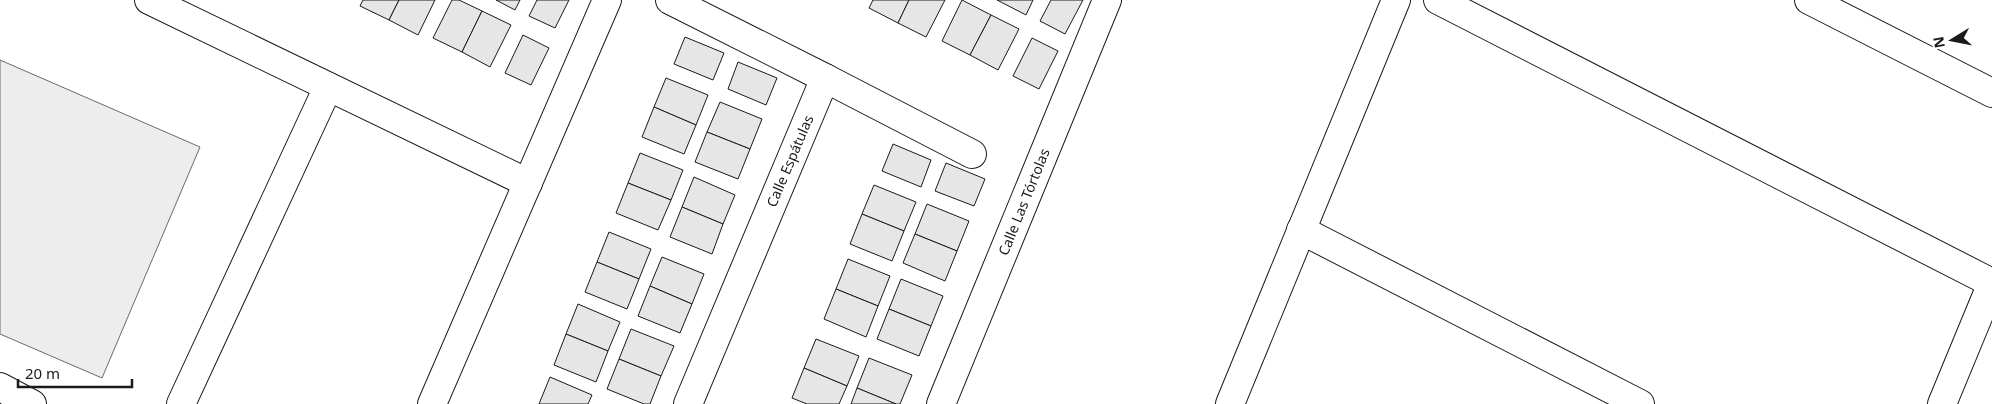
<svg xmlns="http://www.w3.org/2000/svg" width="1992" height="404" font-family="'Noto Sans',sans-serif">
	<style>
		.built { fill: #ededed; stroke: #6a6a6a }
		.building { fill: #e6e6e6; stroke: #1a1a1a }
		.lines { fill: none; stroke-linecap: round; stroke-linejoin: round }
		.minor-casing { stroke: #1a1a1a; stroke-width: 30 }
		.tertiary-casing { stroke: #1a1a1a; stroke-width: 30 }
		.minor { stroke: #fff; stroke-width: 28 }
		.tertiary { stroke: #fff; stroke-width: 28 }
		.labels { text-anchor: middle; stroke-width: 4; stroke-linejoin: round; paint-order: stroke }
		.street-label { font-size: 14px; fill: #1a1a1a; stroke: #fff }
	</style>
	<rect width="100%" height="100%" fill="#fff"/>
	<polygon class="built" points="0,60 200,147 102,378 0,334"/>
	<g class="building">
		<polygon points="363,0 399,0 389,20 360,6"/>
		<polygon points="399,0 435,0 418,35 389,20"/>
		<polygon points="452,0 459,0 482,11 462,52 433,38"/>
		<polygon points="496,0 520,0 515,10"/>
		<polygon points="537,0 569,0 555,28 529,16"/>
		<polygon points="873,0 909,0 898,23 869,8"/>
		<polygon points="909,0 945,0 926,37 898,23"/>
		<polygon points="962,0 991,15 970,55 942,41"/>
		<polygon points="997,0 1033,0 1026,15"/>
		<polygon points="1051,0 1083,0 1065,34 1040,21"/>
		<polygon points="482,11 511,25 490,67 462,52"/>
		<polygon points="991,15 1019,29 998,70 970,55"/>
		<polygon points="523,35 549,48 531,85 505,73"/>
		<polygon points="685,37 724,53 713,80 674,64"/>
		<polygon points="1032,38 1058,51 1039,89 1013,76"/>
		<polygon points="738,62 777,78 766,105 728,89"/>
		<polygon points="666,78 708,95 696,125 654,107"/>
		<polygon points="720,102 762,119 750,149 707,132"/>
		<polygon points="654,107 696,125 684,154 642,137"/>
		<polygon points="707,132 750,149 738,179 695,162"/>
		<polygon points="893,144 931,160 921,187 882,171"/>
		<polygon points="640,153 683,170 671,200 628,183"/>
		<polygon points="946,163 985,179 974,206 935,191"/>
		<polygon points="694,177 735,195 723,224 682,207"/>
		<polygon points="628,183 671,200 658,230 616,213"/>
		<polygon points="874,185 916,202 904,231 862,214"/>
		<polygon points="927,204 969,221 957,251 915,234"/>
		<polygon points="682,207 723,224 712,254 670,237"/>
		<polygon points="862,214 904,231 892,261 850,244"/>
		<polygon points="609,232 651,249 639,279 597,262"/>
		<polygon points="915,234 957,251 945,281 903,263"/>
		<polygon points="662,257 704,274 692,304 650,286"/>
		<polygon points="848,259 890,276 878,306 836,289"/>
		<polygon points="597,262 639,279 627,309 585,292"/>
		<polygon points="901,279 943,296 931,326 889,309"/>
		<polygon points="650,286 692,304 680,333 638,316"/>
		<polygon points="836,289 878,306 866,337 824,319"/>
		<polygon points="578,304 620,322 608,351 566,334"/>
		<polygon points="889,309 931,326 919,356 877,339"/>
		<polygon points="631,329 674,346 661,376 619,359"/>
		<polygon points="566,334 608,351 596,382 554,365"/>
		<polygon points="816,339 859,356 847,386 804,368"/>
		<polygon points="869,358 912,375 900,404 896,404 857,388"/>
		<polygon points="619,359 661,376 650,404 644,404 607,389"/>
		<polygon points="804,368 847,386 839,404 807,404 792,398"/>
		<polygon points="550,377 592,395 588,404 539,404"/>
		<polygon points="857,388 896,404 851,404"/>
	</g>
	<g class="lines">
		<g class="minor-casing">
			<g id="minor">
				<polyline points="149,0 528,183"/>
				<polyline points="670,0 825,78 688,404"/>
				<polyline points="1438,0 1992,283"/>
				<polyline points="1809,0 1992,93"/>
				<polyline points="825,78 972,154"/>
				<polyline points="1301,230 1640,404"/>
				<polyline points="0,387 32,404"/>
				<polyline points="181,404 328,87"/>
				<polyline points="432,404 607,0"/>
				<polyline points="1230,404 1396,0"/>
				<polyline points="1942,404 1992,283"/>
			</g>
		</g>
		<g class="tertiary-casing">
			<polyline id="tertiary" points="941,404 1107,0"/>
		</g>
		<use href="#minor" class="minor"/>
		<use href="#tertiary" class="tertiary"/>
	</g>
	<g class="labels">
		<g class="street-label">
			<text transform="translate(790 161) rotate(-67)" y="5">Calle Espátulas</text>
			<text transform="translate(1024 202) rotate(-68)" y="5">Calle Las Tórtolas</text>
		</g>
	</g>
	<g transform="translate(1952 40) rotate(260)" stroke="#ffffff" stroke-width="4" paint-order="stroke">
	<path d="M0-4L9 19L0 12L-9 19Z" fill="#1a1a1a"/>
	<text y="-8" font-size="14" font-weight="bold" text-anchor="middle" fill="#1a1a1a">N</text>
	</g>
	<path d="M18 379v8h114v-8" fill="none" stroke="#1a1a1a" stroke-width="2.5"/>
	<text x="25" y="379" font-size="15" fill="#1a1a1a" stroke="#ffffff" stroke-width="4" paint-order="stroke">20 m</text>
</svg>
